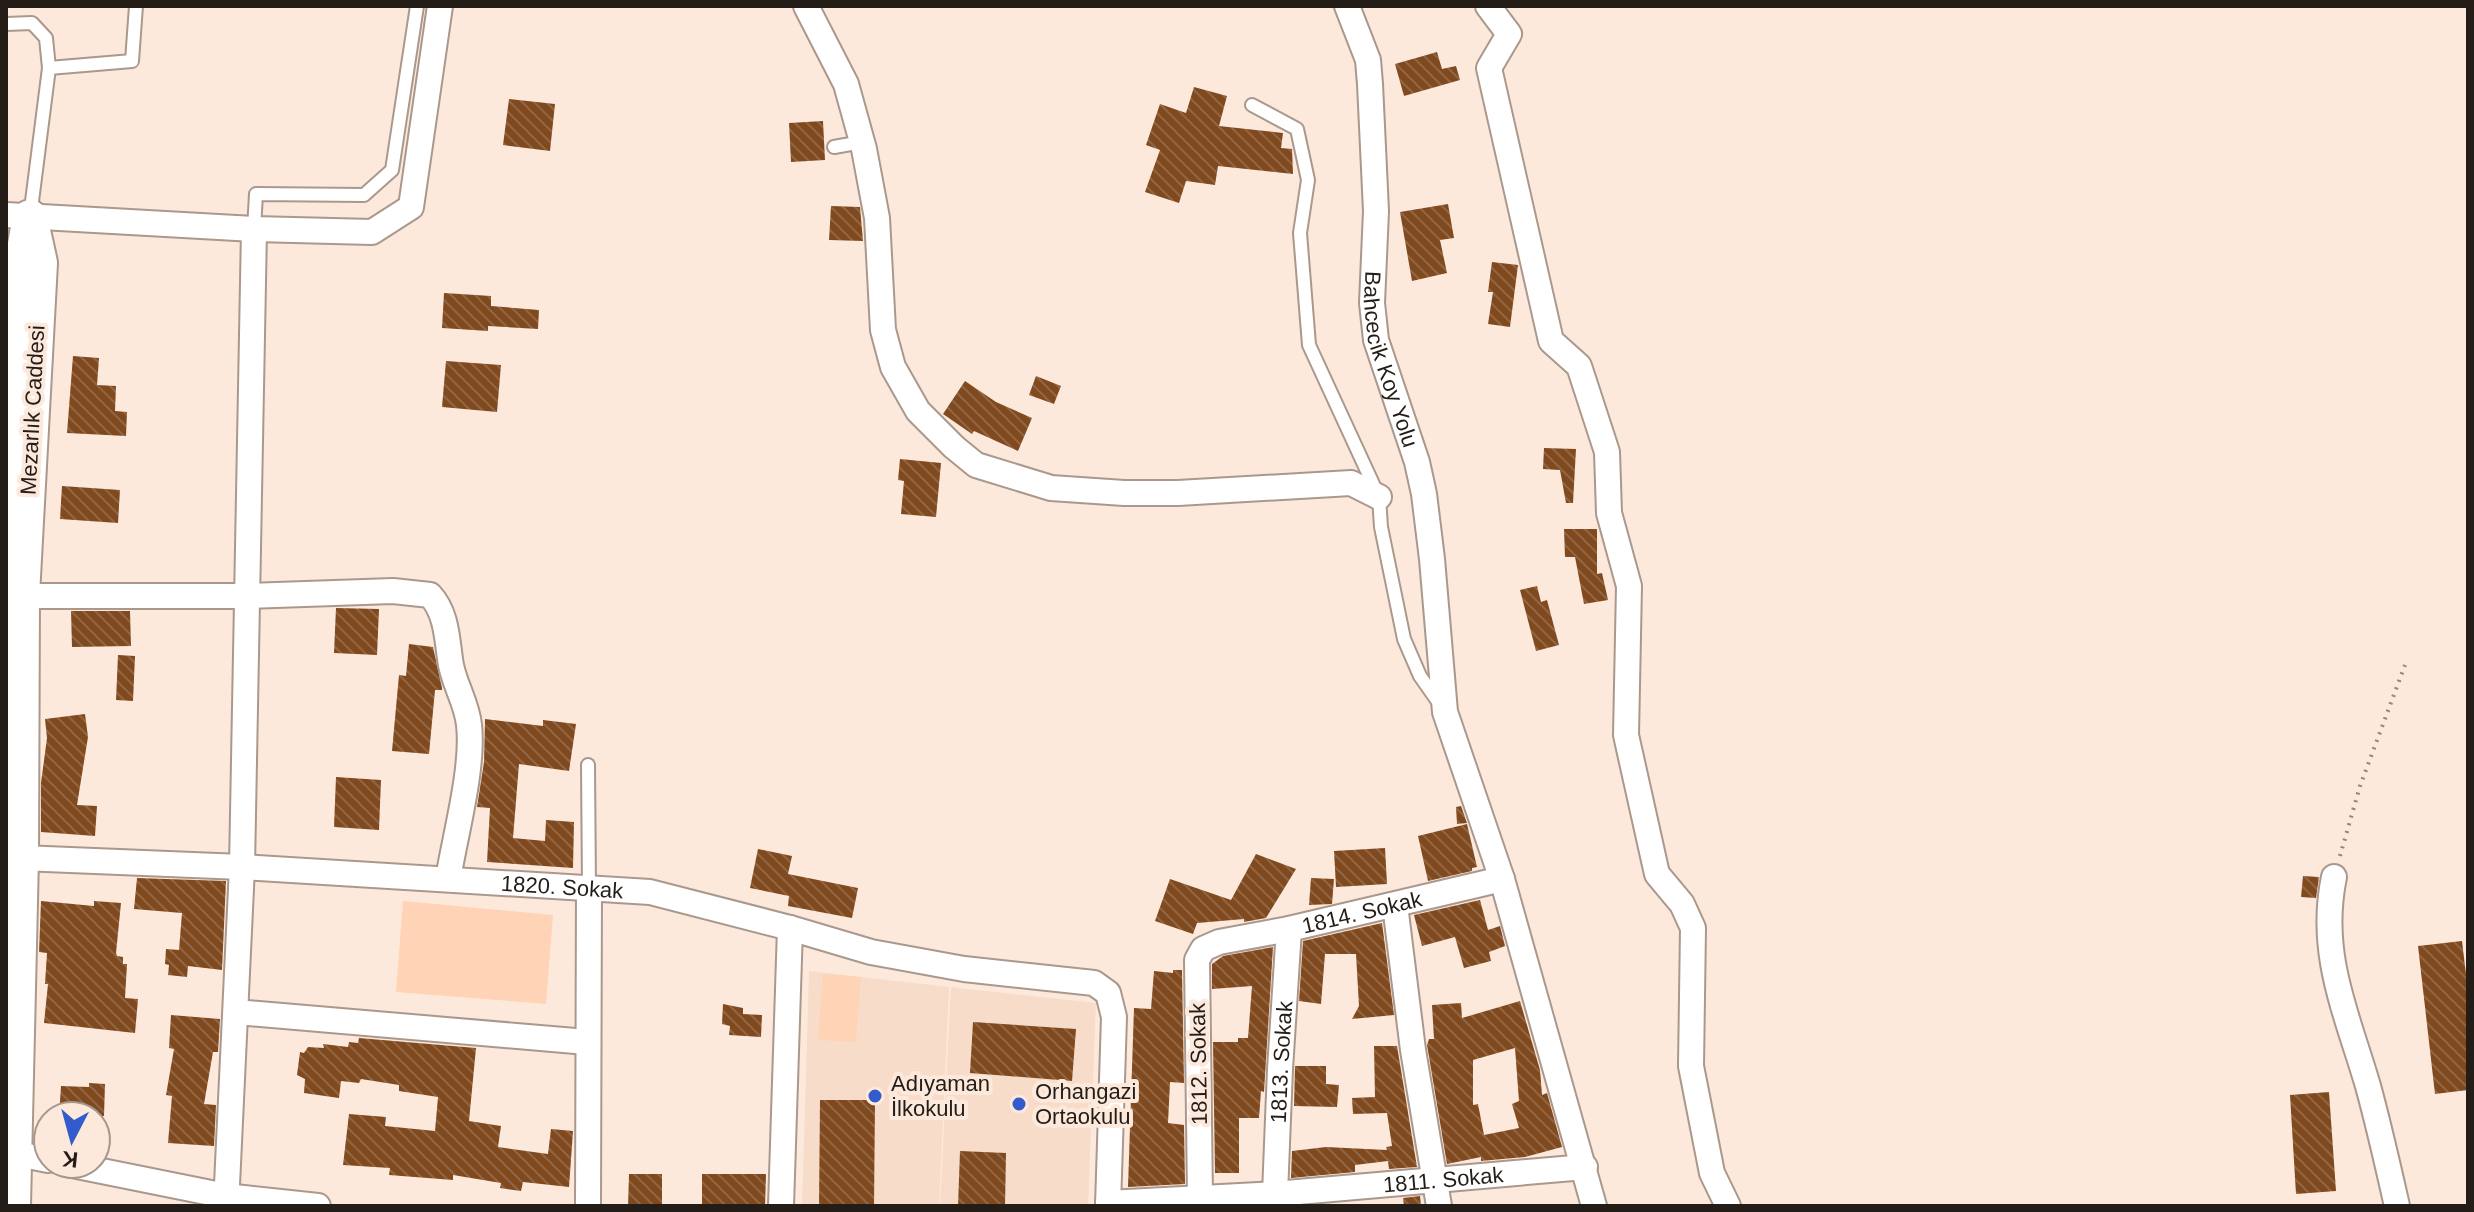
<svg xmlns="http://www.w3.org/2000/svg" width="2474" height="1212" font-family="Helvetica,sans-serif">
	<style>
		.built { fill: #f7dcca }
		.pitch { fill: #ffd3b6 }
		.building { fill: url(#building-back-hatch); fill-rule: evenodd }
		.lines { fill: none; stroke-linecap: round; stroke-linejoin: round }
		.lane-casing { stroke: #aa988c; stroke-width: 16 }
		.street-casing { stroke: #aa988c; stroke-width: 28 }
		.secondary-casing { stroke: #aa988c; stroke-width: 38 }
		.path { stroke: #94867d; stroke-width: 4; stroke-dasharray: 2 6; stroke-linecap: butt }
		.lane { stroke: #fff; stroke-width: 12 }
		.street { stroke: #fff; stroke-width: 24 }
		.secondary { stroke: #fff; stroke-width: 34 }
		.poi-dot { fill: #325bcb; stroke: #fde9dc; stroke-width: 3 }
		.labels { text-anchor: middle; stroke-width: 8; stroke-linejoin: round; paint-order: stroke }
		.street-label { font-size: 22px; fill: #231c17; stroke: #fde9dc }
		.poi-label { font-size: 22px; fill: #231c17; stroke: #fde9dc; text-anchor: start }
	</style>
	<defs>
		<pattern id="building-back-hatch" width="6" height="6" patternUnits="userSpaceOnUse" patternTransform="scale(2)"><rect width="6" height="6" fill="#81491e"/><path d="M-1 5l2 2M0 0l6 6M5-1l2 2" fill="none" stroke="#906645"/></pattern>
	</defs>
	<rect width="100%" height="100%" fill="#fde9dc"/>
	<g class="built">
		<polygon points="809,971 949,987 939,1206 802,1206"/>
		<polygon points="951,987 1096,1003 1088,1206 940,1206"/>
	</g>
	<g class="pitch">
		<polygon points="403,901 553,915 546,1004 396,992"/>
		<polygon points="823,974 861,977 856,1042 818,1040"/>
	</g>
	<g class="building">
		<polygon points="1437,52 1442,69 1456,66 1460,80 1404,96 1395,64"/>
		<polygon points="1194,87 1227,96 1219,126 1283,133 1281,148 1292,149 1293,174 1218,166 1215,185 1186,181 1179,203 1145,192 1160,150 1146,145 1160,104 1186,113"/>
		<polygon points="509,99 555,104 550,151 503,145"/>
		<polygon points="823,121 825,160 791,162 789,123"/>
		<polygon points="1448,204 1454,238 1440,240 1447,273 1412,281 1400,212"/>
		<polygon points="831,206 860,207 863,241 829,240"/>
		<polygon points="1492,262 1518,265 1510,327 1488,324 1493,292 1488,292"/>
		<polygon points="444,293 491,296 491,306 539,310 538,329 488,326 488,331 442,328"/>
		<polygon points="73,356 99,358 97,385 116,386 115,411 127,412 126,436 67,433"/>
		<polygon points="446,361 501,365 497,412 442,407"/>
		<polygon points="1036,376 1061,386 1054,404 1029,395"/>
		<polygon points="965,381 996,402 1032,418 1018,451 974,431 972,434 943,414"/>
		<polygon points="1544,448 1576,449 1573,503 1566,503 1560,470 1543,469"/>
		<polygon points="900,459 941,463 936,517 901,514 904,481 898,480"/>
		<polygon points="62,486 120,490 118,523 60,519"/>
		<polygon points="1564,529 1597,529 1597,574 1602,573 1608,600 1584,604 1575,557 1565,557"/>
		<polygon points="1537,586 1541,602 1547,600 1559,645 1536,651 1520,590"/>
		<polygon points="336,608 379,609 377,655 334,653"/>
		<polygon points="71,611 130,611 131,646 72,647"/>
		<polygon points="409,644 433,647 442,688 442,690 435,690 429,754 392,751 399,675 406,676"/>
		<polygon points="118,655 135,656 133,701 116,700"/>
		<polygon points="85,714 88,737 77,805 97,806 95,836 41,832 41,783 47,738 45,719"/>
		<polygon points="485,719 543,726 543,720 576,724 569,771 519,764 513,838 545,841 546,820 574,822 573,868 487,862 490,808 477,807 484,762"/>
		<polygon points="336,777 381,780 379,830 334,827"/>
		<polygon points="1461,806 1467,823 1457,824 1456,807"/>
		<polygon points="1467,824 1477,867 1472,868 1472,871 1428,881 1418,836"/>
		<polygon points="1385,848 1387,884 1336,887 1334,851"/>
		<polygon points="758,849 792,856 788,874 858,888 852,918 788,906 789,896 750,888"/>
		<polygon points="1256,854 1296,869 1266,918 1244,922 1244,919 1197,923 1193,934 1155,921 1170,879 1231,900"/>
		<polygon points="2303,876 2319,877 2316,898 2301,897"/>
		<polygon points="137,878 226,881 222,970 188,966 187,977 168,975 169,965 165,964 166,949 179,950 182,913 134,909"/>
		<polygon points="1311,878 1334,879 1332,904 1309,905"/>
		<polygon points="1480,900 1488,930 1500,926 1505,946 1489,952 1491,961 1464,968 1455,937 1422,946 1414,915"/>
		<polygon points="41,901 94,906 94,901 121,903 116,953 117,956 123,957 123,964 127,964 125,998 138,999 135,1033 44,1023 48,984 45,984 47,953 39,952"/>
		<polygon points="1382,923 1394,1015 1352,1019 1359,1006 1356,954 1325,954 1321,1004 1299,1001 1303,941"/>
		<polygon points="2462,941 2468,991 2468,1090 2435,1094 2418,946"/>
		<polygon points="1273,947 1264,1092 1261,1091 1259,1118 1239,1118 1239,1173 1215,1173 1213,1042 1238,1042 1238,1038 1248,1038 1252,986 1212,989 1212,964 1223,956"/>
		<polygon points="1173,970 1182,970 1184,1083 1170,1082 1168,1123 1184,1125 1185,1184 1128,1187 1134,1008 1151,1009 1154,971 1173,973"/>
		<path d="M1520,1001l20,69 2,25 5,-2 15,54 -37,10 -44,4v-4l-34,7 -20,-119 2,-6h5l-2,-34 29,-2 1,15zM1515,1048l4,53 -7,3 7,24 -35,7 -6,-31 -5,1v-45z"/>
		<polygon points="723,1004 743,1008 743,1014 762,1015 761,1037 729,1035 730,1026 722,1024"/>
		<polygon points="171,1015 220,1019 218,1052 213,1052 204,1104 216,1105 214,1146 168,1143 172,1096 166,1095 174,1049 169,1048"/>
		<polygon points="973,1022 1076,1029 1072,1081 970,1073"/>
		<polygon points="359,1038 476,1048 469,1121 501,1126 498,1147 548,1154 551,1129 573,1131 569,1187 523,1182 521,1191 500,1188 501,1183 453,1175 453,1180 389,1175 390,1168 343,1165 349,1114 386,1117 385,1126 435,1131 438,1097 399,1091 399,1085 361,1079 359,1083 341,1081 339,1098 304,1093 305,1079 297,1075 300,1052 304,1053 308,1047 324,1048 323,1044 348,1047 349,1042 358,1043"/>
		<polygon points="1374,1046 1397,1046 1417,1167 1389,1169 1388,1161 1355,1165 1355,1172 1291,1178 1292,1151 1326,1147 1387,1150 1386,1147 1392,1146 1387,1113 1353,1114 1352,1098 1375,1097"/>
		<polygon points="1295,1066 1326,1066 1326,1084 1339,1085 1337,1107 1294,1106"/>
		<polygon points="89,1083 105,1084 104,1116 59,1116 61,1086 89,1087"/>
		<polygon points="2329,1092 2336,1191 2296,1194 2290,1095"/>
		<polygon points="820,1100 875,1100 874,1206 819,1206"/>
		<polygon points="960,1151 1006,1153 1005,1206 958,1206"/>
		<polygon points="629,1174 662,1174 662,1206 628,1206"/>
		<polygon points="702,1174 766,1174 765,1206 702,1206"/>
		<polygon points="1420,1196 1421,1206 1404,1206 1403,1198"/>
	</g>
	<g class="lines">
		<g class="lane-casing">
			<g id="lane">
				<polyline points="6,24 32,23 46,38 49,68"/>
				<polyline points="1252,105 1297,129 1308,180 1300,233 1309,345 1379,497 1381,527 1404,639 1420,676 1439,703"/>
				<polyline points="834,147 862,142"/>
				<polyline points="30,217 49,68 132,61 136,6"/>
				<polyline points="254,229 256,194 364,195 392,170 417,6"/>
				<polyline points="588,765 589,889"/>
			</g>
		</g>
		<g class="street-casing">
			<g id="street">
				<polyline points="806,6 846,84 864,149 877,218 883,330 893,367 918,411 954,447 976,465 1051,488 1124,493 1178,493 1351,483 1379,497"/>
				<path id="s1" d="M1347,6l21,54 2,24 6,127 -4,92 4,37 41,122 7,32 8,65 13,153 57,167 92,327"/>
				<polyline points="1488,6 1509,34 1489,68 1551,341 1579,366 1607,452 1609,513 1629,586 1626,735 1657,874 1682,904 1693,928 1691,1066 1712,1173 1728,1206"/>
				<polyline points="6,215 254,229 372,232 411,207 440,6"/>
				<path d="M7,596h240l146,-5 37,4c16,17 17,42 20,64 2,22 17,43 19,66 5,42 -14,111 -21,154"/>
				<path id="s2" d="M21,858l221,9 408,25 140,36 81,24 93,17 130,14 14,10 6,24 -6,189"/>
				<path d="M2334,877c-16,77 13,137 34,209 11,40 20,80 29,120"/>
				<polyline points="1395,905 1413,1050 1439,1206"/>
				<polyline points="236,1012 587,1042"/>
				<polyline points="6,1149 13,1153 48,1160"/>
				<polyline points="67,1164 226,1196 318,1206"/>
				<path id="s3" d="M1275,1194l5,-125 9,-140"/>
				<path id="s4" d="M1200,1198l-3,-238 6,-11 16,-7 70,-13 213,-50"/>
				<path id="s5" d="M1108,1203l167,-9 310,-27"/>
				<polyline points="226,1206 242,867 254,229"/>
				<polyline points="588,1206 589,889"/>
				<polyline points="781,1206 790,928"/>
			</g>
		</g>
		<g class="secondary-casing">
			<polyline id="secondary" points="6,530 22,261 30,217 40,263 22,595 21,858 13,1206"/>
		</g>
		<polyline class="path" points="2340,856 2360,786 2405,665"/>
		<use href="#lane" class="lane"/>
		<use href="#street" class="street"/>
		<use href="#secondary" class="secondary"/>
	</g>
	<g class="poi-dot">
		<circle cx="875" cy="1096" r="8"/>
		<circle cx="1019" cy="1104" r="8"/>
	</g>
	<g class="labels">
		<g class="street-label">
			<text dy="8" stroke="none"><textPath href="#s1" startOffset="360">Bahcecik Koy Yolu</textPath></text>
			<text transform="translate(32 410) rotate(-87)" y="8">Mezarlık Caddesi</text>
			<text dy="8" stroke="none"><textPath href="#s2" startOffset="542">1820. Sokak</textPath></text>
			<text dy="8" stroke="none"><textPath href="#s4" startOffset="414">1814. Sokak</textPath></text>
			<text dy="8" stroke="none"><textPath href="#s3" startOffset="132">1813. Sokak</textPath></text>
			<text transform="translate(1198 1064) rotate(-91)" y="8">1812. Sokak</text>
			<text dy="8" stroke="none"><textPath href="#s5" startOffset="336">1811. Sokak</textPath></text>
		</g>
		<g class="poi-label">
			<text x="891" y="1091">Adıyaman<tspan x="891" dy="25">İlkokulu</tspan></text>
			<text x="1035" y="1099">Orhangazi<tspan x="1035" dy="25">Ortaokulu</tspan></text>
		</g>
	</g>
	<rect width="2474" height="1212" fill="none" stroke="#231c17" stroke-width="16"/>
	<g transform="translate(72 1140) rotate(186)"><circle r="38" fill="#fde9dc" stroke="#a6978d" stroke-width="2"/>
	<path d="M0-6L14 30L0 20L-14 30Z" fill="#325bcb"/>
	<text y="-12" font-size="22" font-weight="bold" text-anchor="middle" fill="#231c17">K</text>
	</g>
</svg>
